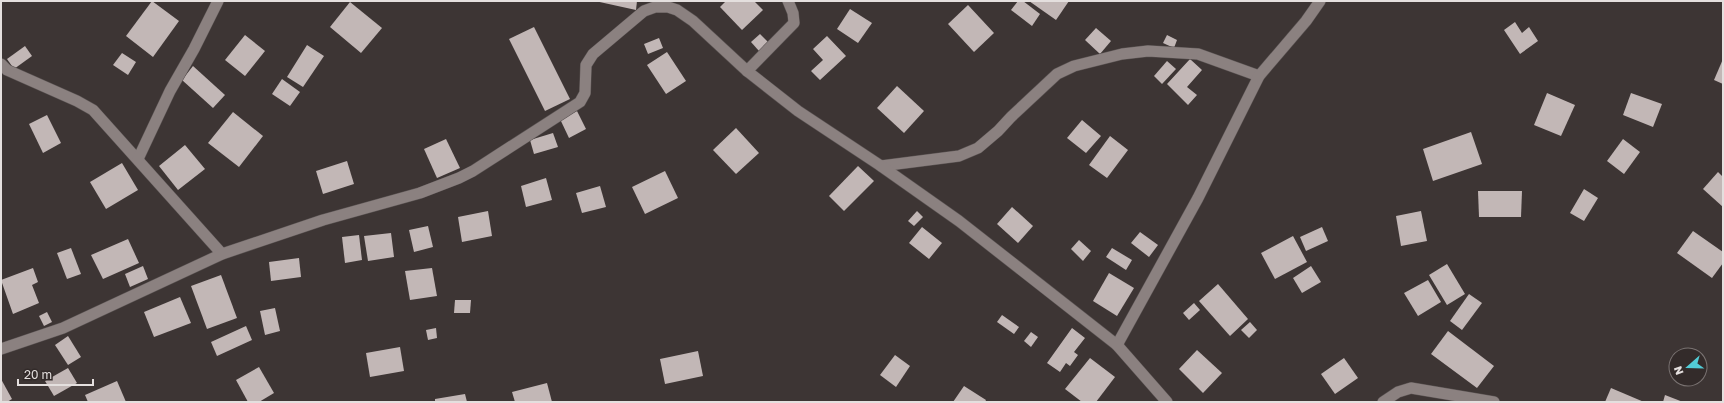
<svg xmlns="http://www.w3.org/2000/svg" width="1724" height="403" font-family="'Golos Text',sans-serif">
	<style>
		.building { fill: #c2b7b6 }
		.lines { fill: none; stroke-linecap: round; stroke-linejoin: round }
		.minor-casing { stroke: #5a5352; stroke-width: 12 }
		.minor { stroke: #8b8180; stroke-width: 11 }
	</style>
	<rect width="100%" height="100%" fill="#3d3534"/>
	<g class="building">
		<polygon points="152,1 179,21 153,57 126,36"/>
		<polygon points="595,1 637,1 636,10"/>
		<polygon points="726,1 754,1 763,10 742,30 720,7"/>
		<polygon points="1018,1 1023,1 1040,14 1032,26 1011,10"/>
		<polygon points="1029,1 1069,1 1056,20"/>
		<polygon points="350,2 382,28 361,53 330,27"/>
		<polygon points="968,5 994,33 974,52 948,24"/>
		<polygon points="850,9 872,23 858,43 837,29"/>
		<polygon points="1515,22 1522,33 1529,27 1538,41 1520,54 1504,30"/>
		<polygon points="534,27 570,99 545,111 509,39"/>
		<polygon points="1096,28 1111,41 1100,54 1085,40"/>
		<polygon points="760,34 768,42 759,51 751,42"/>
		<polygon points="245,35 265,51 245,76 225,60"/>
		<polygon points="1167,35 1177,40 1174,48 1163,43"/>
		<polygon points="827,36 846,56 820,80 811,71 823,60 813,49"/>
		<polygon points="659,38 663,48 648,54 644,44"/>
		<polygon points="307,45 324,56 303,87 287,77"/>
		<polygon points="25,46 32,56 14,69 7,59"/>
		<polygon points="667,52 686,81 666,94 647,65"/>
		<polygon points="122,53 136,62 128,75 113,65"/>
		<polygon points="1190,59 1202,70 1187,87 1197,95 1188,105 1167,84"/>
		<polygon points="1723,59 1723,84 1714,80"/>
		<polygon points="1167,61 1176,69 1162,84 1154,76"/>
		<polygon points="193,66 225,95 213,108 182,80"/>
		<polygon points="282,79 300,92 290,106 272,94"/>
		<polygon points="897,86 924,111 904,133 877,108"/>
		<polygon points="1547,93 1575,105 1561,136 1534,125"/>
		<polygon points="1631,93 1662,104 1653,127 1623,115"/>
		<polygon points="577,111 586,129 569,138 560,119"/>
		<polygon points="233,112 263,136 239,167 208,143"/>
		<polygon points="47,115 61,143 43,153 29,124"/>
		<polygon points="1082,120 1101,136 1086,153 1067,138"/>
		<polygon points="736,128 759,153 736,174 713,150"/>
		<polygon points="1471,132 1482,164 1433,181 1423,149"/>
		<polygon points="553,133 558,147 534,154 530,140"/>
		<polygon points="1110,136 1128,150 1107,178 1089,165"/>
		<polygon points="446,139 460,168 437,178 424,149"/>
		<polygon points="1623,139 1640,152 1624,174 1607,161"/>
		<polygon points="185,145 205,169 178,190 159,166"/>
		<polygon points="347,161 354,184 323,194 316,171"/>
		<polygon points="122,163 138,190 106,209 90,182"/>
		<polygon points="858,166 874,181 844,211 829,196"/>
		<polygon points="665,171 678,198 645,214 632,187"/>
		<polygon points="1718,172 1723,177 1723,207 1703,189"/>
		<polygon points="546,178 552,200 526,207 521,186"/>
		<polygon points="600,186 606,207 582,213 576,193"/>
		<polygon points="1584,189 1598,198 1584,221 1570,213"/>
		<polygon points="1478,191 1522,191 1521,217 1479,217"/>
		<polygon points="1012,207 1033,226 1018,243 997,224"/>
		<polygon points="488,211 492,236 462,242 458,217"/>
		<polygon points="917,211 923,217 914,226 908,221"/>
		<polygon points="1421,211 1427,241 1401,246 1396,216"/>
		<polygon points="428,226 433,247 414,252 409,230"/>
		<polygon points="922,227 942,243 929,259 909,243"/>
		<polygon points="1322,227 1328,241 1306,251 1300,237"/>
		<polygon points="1693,231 1723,252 1723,263 1712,278 1677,253"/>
		<polygon points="1140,232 1158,245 1149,257 1131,243"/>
		<polygon points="391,233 394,257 368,261 364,236"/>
		<polygon points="359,235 362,260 345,263 342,237"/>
		<polygon points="1293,236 1307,262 1275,279 1261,253"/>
		<polygon points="128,239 139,263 103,279 91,255"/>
		<polygon points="1079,240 1091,251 1083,261 1071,249"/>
		<polygon points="71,248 81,274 67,279 57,253"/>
		<polygon points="1112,248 1132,260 1126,270 1106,257"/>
		<polygon points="299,258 301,277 271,281 269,262"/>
		<polygon points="1447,264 1465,294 1447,305 1429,275"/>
		<polygon points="143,266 148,279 130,287 125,274"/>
		<polygon points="1311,266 1321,282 1302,293 1293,278"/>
		<polygon points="33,268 38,282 32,285 39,303 13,314 1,280"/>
		<polygon points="432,268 437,296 410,300 405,271"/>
		<polygon points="1109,273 1134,288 1117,316 1093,301"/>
		<polygon points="221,275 237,318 207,329 191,286"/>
		<polygon points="1428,280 1441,302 1418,316 1404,293"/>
		<polygon points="1218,284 1248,319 1230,336 1199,301"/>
		<polygon points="1469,294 1482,303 1462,330 1450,321"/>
		<polygon points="180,297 191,323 154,337 144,312"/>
		<polygon points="455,300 471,300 470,313 454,313"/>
		<polygon points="1194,303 1200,310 1189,320 1183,313"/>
		<polygon points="275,308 280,331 265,335 260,311"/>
		<polygon points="47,312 52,322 44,326 39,316"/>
		<polygon points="1002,315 1019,327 1014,334 997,322"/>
		<polygon points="1250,322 1257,330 1249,338 1241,330"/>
		<polygon points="246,326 252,340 217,356 211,342"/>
		<polygon points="436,328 437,338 428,340 426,330"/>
		<polygon points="1072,328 1085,338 1074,352 1078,355 1070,366 1066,363 1060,372 1047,363"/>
		<polygon points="1448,331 1494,366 1477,388 1431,354"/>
		<polygon points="1031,332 1038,337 1031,347 1024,341"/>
		<polygon points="68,336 81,357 68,365 55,345"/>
		<polygon points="400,347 404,371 370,377 366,353"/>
		<polygon points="1197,350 1222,373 1203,393 1179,369"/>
		<polygon points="698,351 703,376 665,384 660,359"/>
		<polygon points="895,355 910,366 896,387 880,375"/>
		<polygon points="1090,358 1115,377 1096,402 1082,402 1065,389"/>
		<polygon points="1344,358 1358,378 1335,394 1321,374"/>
		<polygon points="259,367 274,393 259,402 248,402 236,380"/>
		<polygon points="68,368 77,383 54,396 45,381"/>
		<polygon points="1,379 12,399 7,402 1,402"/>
		<polygon points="117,381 126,402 88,402 85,395"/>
		<polygon points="547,383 552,402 515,402 512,392"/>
		<polygon points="964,386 986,400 985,402 953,402"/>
		<polygon points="1611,388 1644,402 1605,402"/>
		<polygon points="465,394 467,402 435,402 435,399"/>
		<polygon points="1665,395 1683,402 1663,402"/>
	</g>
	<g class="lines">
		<g class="minor-casing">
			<g id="minor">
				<polyline points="1,64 7,70 77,101 93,110 222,254"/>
				<polyline points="747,71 794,23 793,13 788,1"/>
				<polyline points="138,159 170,91 194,49 218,1"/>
				<polyline points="881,166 959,156 978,148 998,131 1011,117 1057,74 1074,66 1122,54 1148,51 1198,54 1259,76"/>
				<polyline points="1117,345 1198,198 1259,76 1306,21 1320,1"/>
				<polyline points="1,349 63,328 222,254 323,220 420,193 459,178 473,171 580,102 585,93 586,65 593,54 644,11 655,7 668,7 677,10 693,21 747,71 798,111 881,166 959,221 1117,345 1167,402"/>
				<polyline points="1383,402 1398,392 1411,388 1494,402"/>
			</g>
		</g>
		<use href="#minor" class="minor"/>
	</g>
	<rect width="1724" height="403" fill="none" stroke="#e4dfde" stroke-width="4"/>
	<g transform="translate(1688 367) rotate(250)"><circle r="19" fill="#332b2a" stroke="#7a7372"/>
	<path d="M0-3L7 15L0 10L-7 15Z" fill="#52ccd6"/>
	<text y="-6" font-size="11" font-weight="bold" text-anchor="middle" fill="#e4dfde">N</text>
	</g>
	<path d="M18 379v6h75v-6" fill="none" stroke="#e4dfde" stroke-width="2"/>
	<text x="24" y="379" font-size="12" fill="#e4dfde" stroke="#332b2a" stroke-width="3" paint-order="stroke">20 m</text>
</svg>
